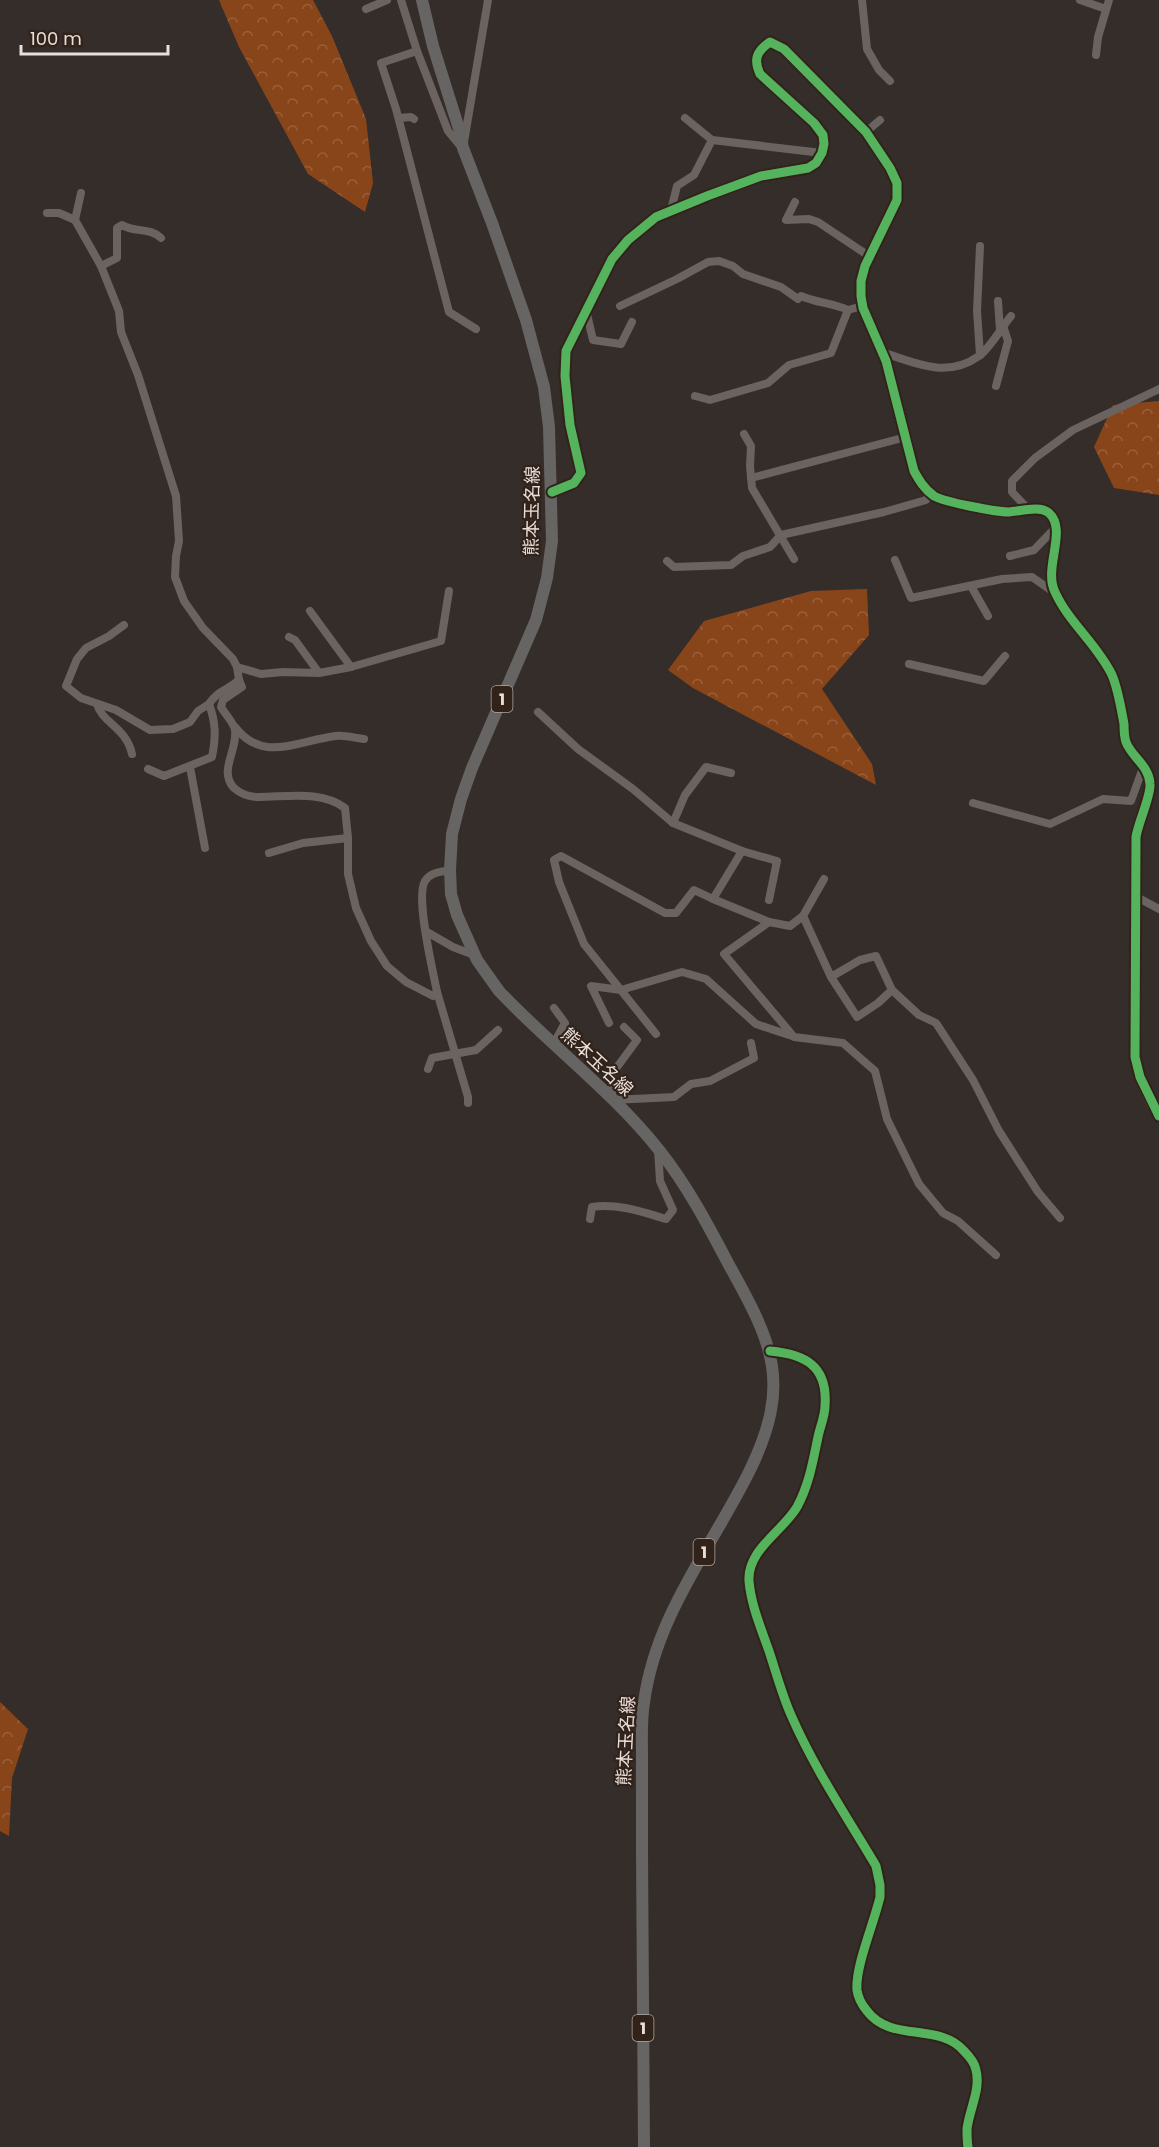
<svg xmlns="http://www.w3.org/2000/svg" width="1159" height="2147" font-family="Poppins,'Noto Sans JP',sans-serif">
	<style>
		.forest { fill: url(#forest-crowns) }
		.lines { fill: none; stroke-linecap: round; stroke-linejoin: round }
		.street { stroke: #6a635f; stroke-width: 8 }
		.secondary { stroke: #6c6866; stroke-width: 12 }
		.primary { stroke: #676464; stroke-width: 12 }
		.cycleway-casing { stroke: #31221a; stroke-width: 13 }
		.cycleway { stroke: #56b35d; stroke-width: 9 }
		.labels { text-anchor: middle; stroke-width: 4.5; stroke-linejoin: round; paint-order: stroke }
		.shield { fill: #31221a; stroke: #b2a6a0; stroke-width: 1.5 }
		.shield-label { font-size: 16px; font-weight: bold; fill: #e9ded9 }
		.street-label { font-size: 18px; fill: #e9ded9; stroke: #31221a }
	</style>
	<defs>
		<pattern id="forest-crowns" width="20" height="18" patternUnits="userSpaceOnUse" patternTransform="scale(1.5)"><rect width="20" height="18" fill="#89451a"/><path d="M2 6a3 3 0 1 1 6 0M12 15a3 3 0 1 1 6 0" fill="none" stroke="#9a5f3b"/></pattern>
	</defs>
	<rect width="100%" height="100%" fill="#352d29"/>
	<g class="forest">
		<polygon points="219,0 313,0 332,36 366,119 373,183 365,212 308,174 239,47"/>
		<polygon points="1159,401 1159,495 1114,488 1094,447 1113,405"/>
		<polygon points="867,589 869,635 822,689 872,764 876,785 693,688 668,670 704,621 811,591"/>
		<polygon points="0,1702 28,1729 12,1778 9,1836 0,1831"/>
	</g>
	<g class="lines">
		<g class="street">
			<polyline points="401,0 417,51 448,131 462,148"/>
			<polyline points="862,0 867,49 879,70 890,81"/>
			<polyline points="1080,0 1106,9"/>
			<polyline points="366,9 387,0"/>
			<polyline points="417,51 381,63 396,109 449,312 476,329"/>
			<polyline points="1096,55 1098,37 1109,0"/>
			<polyline points="399,118 411,117 414,119"/>
			<polyline points="685,118 712,140 822,153"/>
			<polyline points="866,132 880,120"/>
			<polyline points="464,142 488,0"/>
			<polyline points="81,193 75,220 101,266"/>
			<polyline points="795,202 786,220 809,219 818,222 869,256"/>
			<polyline points="671,210 677,186 694,175 712,140"/>
			<polyline points="47,213 59,213 75,220"/>
			<path d="M161,238c-11,-11 -26,-5 -39,-13l-5,3v30l-16,8 18,45 2,21 17,43 38,121 3,45 -3,15 -1,21 9,24 19,27 30,31 4,8"/>
			<polyline points="980,246 977,311 980,355"/>
			<polyline points="998,301 1000,330"/>
			<path d="M620,306l57,-27 31,-17 11,-1 14,5 10,8 38,13 17,12 3,-3c16,7 32,7 47,14"/>
			<polyline points="586,310 593,340 621,344 632,322"/>
			<path d="M882,352c33,11 65,27 97,4 11,-8 23,-29 32,-40"/>
			<polyline points="996,386 1008,341 1003,326"/>
			<polyline points="695,396 710,400 751,388 768,383 789,365 831,353 848,310 862,306"/>
			<polyline points="744,434 751,446 750,466 752,488 794,559"/>
			<polyline points="751,478 906,437"/>
			<polyline points="1029,510 1012,492 1012,481 1035,458 1073,430 1159,389"/>
			<polyline points="1010,556 1034,550 1057,526"/>
			<polyline points="895,560 911,598 1002,579 1032,577 1055,593"/>
			<polyline points="667,561 674,567 731,565 743,556 770,547 781,535 884,512 926,500 930,492"/>
			<polyline points="971,586 988,616"/>
			<polyline points="310,611 351,667 319,673"/>
			<polyline points="124,625 109,636 86,648 77,659 66,686 81,698 116,710 150,730 173,729 190,722 198,711 209,704"/>
			<path d="M289,637l6,3 24,33 -36,-1 -22,2 -24,-7 2,13 3,7 -19,13 -2,7c4,7 13,16 14,23 3,20 -17,41 -1,58 8,7 15,9 25,9 28,0 63,-7 86,11l3,30v36l8,34 15,33 16,25 19,16 27,14 4,-4c-4,-21 -22,-95 -12,-111 6,-9 15,-9 25,-11"/>
			<polyline points="909,664 984,681 1005,656"/>
			<polyline points="351,667 441,641 449,591"/>
			<path d="M97,704c5,19 29,23 35,50"/>
			<polyline points="538,712 578,749 633,789 673,823 742,851 777,861 769,900"/>
			<path d="M235,727c28,37 64,13 101,9 9,-1 19,2 28,3"/>
			<polyline points="190,767 205,848"/>
			<path d="M148,769l16,7 48,-19c4,-20 4,-34 -3,-53 9,-14 18,-13 30,-24"/>
			<polyline points="973,803 1050,824 1103,799 1131,801 1144,765"/>
			<polyline points="673,823 685,795 706,767 731,773"/>
			<polyline points="269,853 303,843 348,838"/>
			<polyline points="1135,896 1159,909"/>
			<polyline points="713,899 769,922 724,954 794,1037 843,1043 875,1071 887,1119 919,1184 943,1213 958,1221 996,1255"/>
			<polyline points="803,916 831,977 860,960 876,956 892,990 878,1003 857,1017 831,977"/>
			<polyline points="769,922 790,926 803,916 824,879"/>
			<polyline points="427,932 453,947 474,955"/>
			<polyline points="892,990 919,1015 936,1023 973,1080 999,1131 1038,1192 1060,1218"/>
			<polyline points="437,992 468,1097 468,1103"/>
			<polyline points="609,1023 591,986 621,990 682,972 706,979 756,1024 792,1036"/>
			<polyline points="624,1027 637,1040 612,1074 612,1100 674,1097 691,1084 710,1081 754,1058 751,1043"/>
			<polyline points="656,1034 584,944 559,882 554,860 561,856 665,913 676,913 694,890 713,899 742,851"/>
			<polyline points="553,1045 565,1023 554,1008"/>
			<polyline points="428,1069 432,1058 476,1050 498,1030"/>
			<polyline points="1153,1105 1159,1116"/>
			<path d="M590,1219l2,-12c25,-4 51,5 74,12l7,-9 -13,-29 -2,-32"/>
			<path d="M770,1351c35,3 58,15 55,55 0,10 -5,21 -7,31 -5,24 -9,48 -21,70 -14,24 -50,43 -48,74 2,24 12,47 20,70 7,21 13,44 22,64 23,53 56,102 85,151l4,19v12c-6,26 -25,70 -23,93 1,8 5,15 10,21 24,32 72,11 97,40 5,5 11,13 12,19 5,20 -7,40 -9,59 0,6 0,12 1,18"/>
		</g>
		<path class="secondary" d="M552,492l22,-9 7,-10 -11,-48 -5,-49 1,-25 46,-92 16,-19 28,-23 51,-21 54,-20 47,-8 8,-5 6,-10 2,-9 -1,-9 -9,-12 -54,-49c-7,-15 -3,-23 10,-32l14,7 82,83 24,36 7,15v17l-32,66 -4,15v15l2,12 23,53 28,110c5,9 10,18 20,25 10,6 62,16 75,16 12,-1 31,-7 40,1 19,17 -6,55 6,79 14,31 42,52 57,83 6,14 9,33 12,49 0,5 0,12 2,18 6,16 23,23 24,42 1,12 -12,39 -14,53l-1,220 5,20 13,28"/>
		<path class="primary" d="M422,0l11,46 27,86 3,16 29,75 34,97 18,67 5,40 3,114 -5,37 -11,42 -64,148 -11,31 -9,35 -2,36 1,24 6,21 20,45 22,31c51,54 113,100 160,159 28,35 49,75 70,115 44,79 63,118 21,205 -38,77 -95,146 -106,233 -3,17 -2,34 -2,51 0,32 0,65 0,97 0,99 2,197 2,296"/>
		<g class="cycleway-casing">
			<g id="cycleway">
				<path d="M552,492l22,-9 7,-10 -11,-48 -5,-49 1,-25 46,-92 16,-19 28,-23 51,-21 54,-20 47,-8 8,-5 6,-10 2,-9 -1,-9 -9,-12 -54,-49c-7,-15 -3,-23 10,-32l14,7 82,83 24,36 7,15v17l-32,66 -4,15v15l2,12 23,53 28,110c5,9 10,18 20,25 10,6 62,16 75,16 12,-1 31,-7 40,1 19,17 -6,55 6,79 14,31 42,52 57,83 6,14 9,33 12,49 0,5 0,12 2,18 6,16 23,23 24,42 1,12 -12,39 -14,53l-1,220 5,20 19,39"/>
				<path d="M770,1351c35,3 58,15 55,55 0,10 -5,21 -7,31 -5,24 -9,48 -21,70 -14,24 -50,43 -48,74 2,24 12,47 20,70 7,21 13,44 22,64 23,53 56,102 85,151l4,19v12c-6,26 -25,70 -23,93 1,8 5,15 10,21 24,32 72,11 97,40 5,5 11,13 12,19 5,20 -7,40 -9,59 0,6 0,12 1,18"/>
			</g>
		</g>
		<use href="#cycleway" class="cycleway"/>
	</g>
	<g class="labels">
		<g class="shield">
			<rect x="491.5" y="686" width="21" height="26" rx="4.5"/>
			<rect x="693.5" y="1539" width="21" height="26" rx="4.5"/>
			<rect x="632.5" y="2015" width="21" height="26" rx="4.5"/>
		</g>
		<g class="shield-label">
			<text x="502" y="705">1</text>
			<text x="704" y="1558">1</text>
			<text x="643" y="2034">1</text>
		</g>
		<g class="street-label">
			<text transform="translate(532 511) rotate(-89)" y="6">熊本玉名線</text>
			<text transform="translate(597 1062) rotate(43)" y="6">熊本玉名線</text>
			<text transform="translate(626 1741) rotate(-87)" y="6">熊本玉名線</text>
		</g>
	</g>
	<path d="M21 45v9h147v-9" fill="none" stroke="#e9ded9" stroke-width="3"/>
	<text x="30" y="45" font-size="18" fill="#e9ded9" stroke="#31221a" stroke-width="4.5" paint-order="stroke">100 m</text>
</svg>
